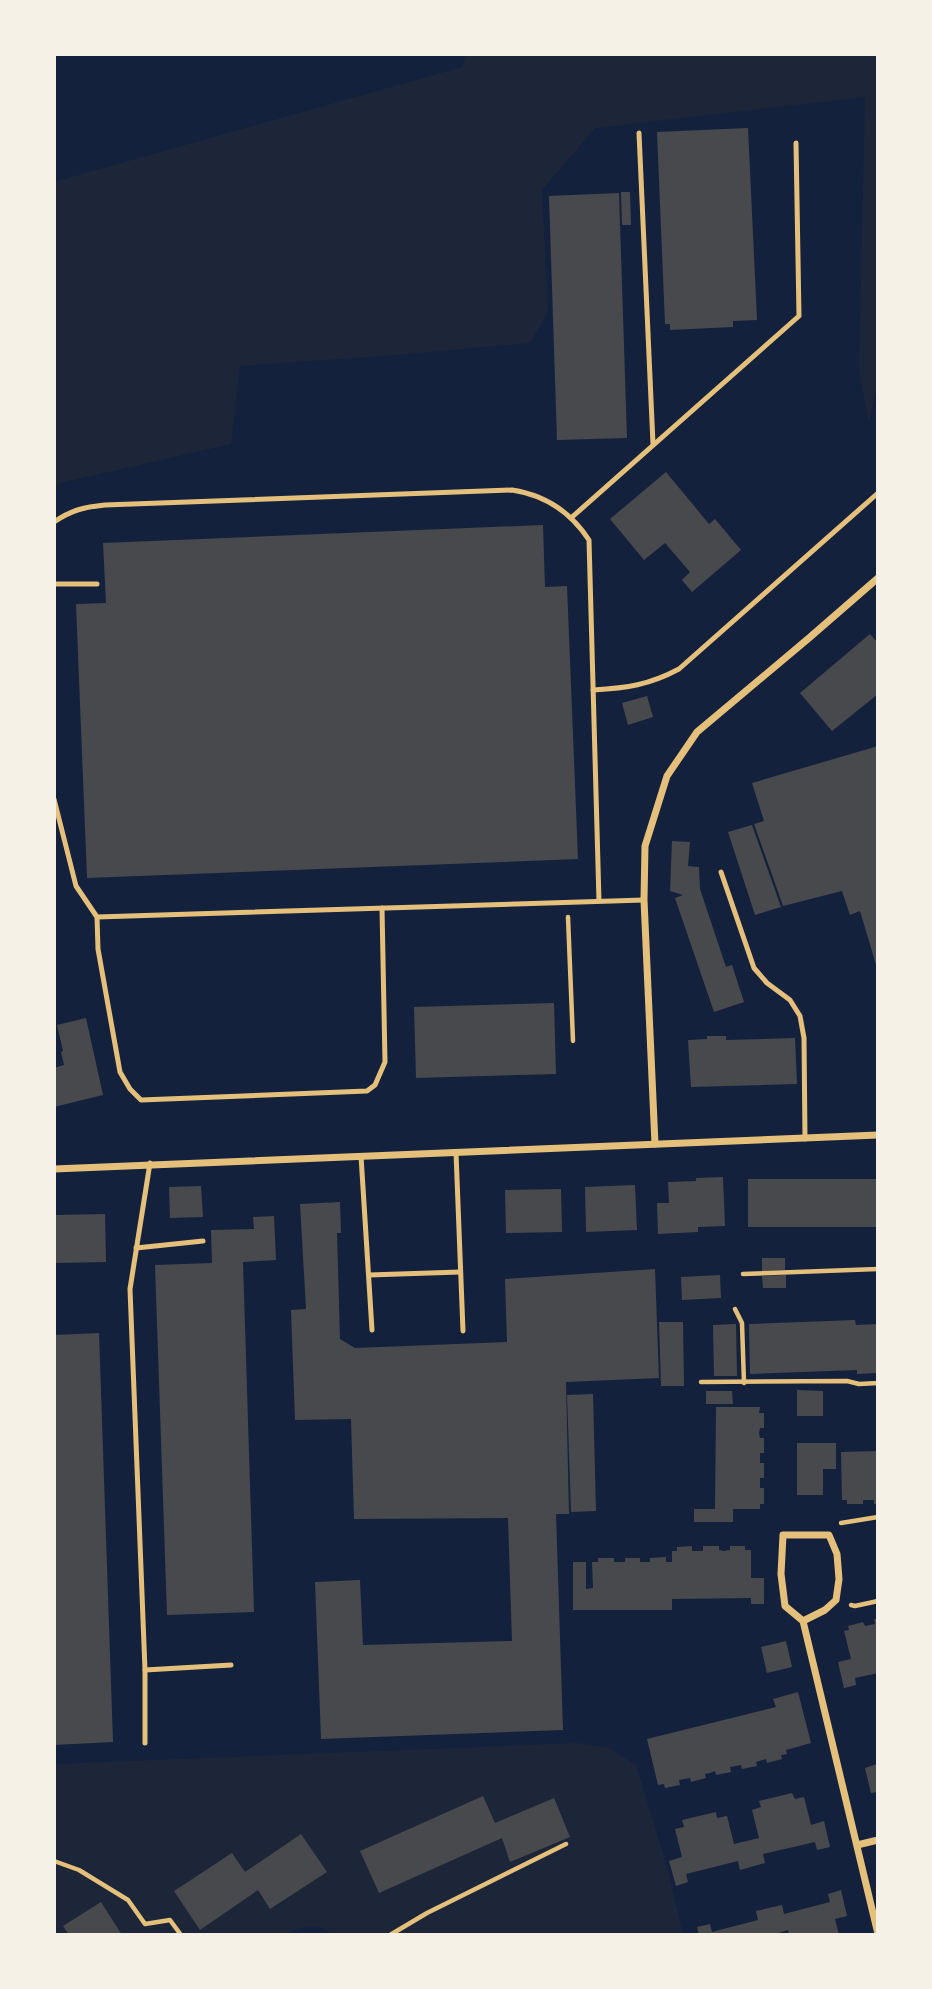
<svg xmlns="http://www.w3.org/2000/svg" width="932" height="1989" font-family="Rubik,sans-serif">
	<style>
		.green { fill: #1d2539 }
		.building { fill: #48494c }
		.lines { fill: none; stroke-linecap: round; stroke-linejoin: round }
		.path { stroke: #e5c07b; stroke-width: 4.5 }
		.service { stroke: #e5c07b; stroke-width: 5 }
		.minor { stroke: #e5c07b; stroke-width: 7 }
	</style>
	<rect width="100%" height="100%" fill="#14213d"/>
	<g class="green">
		<polygon points="466,54 878,54 878,379 869,423 859,370 865,97 595,128 542,190 548,312 530,343 395,355 240,366 231,444 60,483 54,487 54,182 462,67"/>
		<path d="M577,1743l32,5 27,17 33,109 14,61h-351c-12,-14 -33,-9 -46,0h-232v-171z"/>
	</g>
	<g class="building">
		<polygon points="748,128 757,320 733,321 733,327 670,330 670,324 665,324 657,132"/>
		<polygon points="621,192 630,192 631,225 622,225"/>
		<polygon points="619,193 627,438 557,440 549,196"/>
		<polygon points="666,472 709,524 715,519 741,550 692,592 682,580 690,572 665,543 644,560 610,519"/>
		<polygon points="543,525 545,587 567,586 578,859 87,878 76,604 106,603 103,543"/>
		<polygon points="870,634 878,643 878,694 832,731 800,693"/>
		<polygon points="647,696 653,717 628,725 622,703"/>
		<polygon points="878,746 878,968 877,968 860,911 850,915 842,891 783,906 754,824 764,821 752,783"/>
		<polygon points="752,825 781,907 755,915 728,832"/>
		<polygon points="672,841 690,842 688,866 699,867 700,889 726,967 732,965 744,1002 714,1012 675,898 683,895 670,891"/>
		<polygon points="554,1003 556,1074 416,1078 414,1007"/>
		<polygon points="86,1018 103,1095 54,1107 54,1068 64,1065 61,1052 63,1051 57,1025"/>
		<polygon points="707,1036 726,1036 726,1040 795,1038 797,1084 691,1087 688,1040 707,1039"/>
		<polygon points="723,1177 725,1226 698,1227 698,1232 658,1234 657,1203 669,1203 668,1182 696,1181 696,1178"/>
		<rect x="748" y="1179" width="130" height="48"/>
		<polygon points="635,1185 637,1230 586,1232 585,1187"/>
		<polygon points="201,1186 203,1217 170,1218 169,1187"/>
		<polygon points="561,1189 562,1232 506,1233 505,1190"/>
		<polygon points="340,1202 341,1233 337,1233 340,1339 355,1348 507,1342 505,1279 655,1269 659,1378 566,1382 569,1514 556,1514 563,1730 321,1739 315,1582 360,1580 363,1645 512,1641 508,1518 354,1519 351,1419 295,1420 291,1310 306,1309 300,1204"/>
		<polygon points="105,1214 106,1262 54,1263 54,1215"/>
		<polygon points="274,1216 276,1260 243,1262 254,1612 167,1615 155,1265 212,1263 211,1230 254,1229 253,1217"/>
		<polygon points="762,1258 785,1258 785,1270 762,1271"/>
		<polygon points="720,1275 721,1298 682,1300 681,1277"/>
		<polygon points="786,1275 786,1288 763,1288 762,1276"/>
		<polygon points="855,1320 856,1325 878,1324 878,1373 857,1374 857,1370 750,1374 749,1324"/>
		<polygon points="659,1322 683,1322 684,1386 661,1386"/>
		<polygon points="736,1324 737,1376 714,1376 713,1325"/>
		<polygon points="99,1333 113,1742 54,1745 54,1335"/>
		<polygon points="797,1390 823,1391 823,1416 797,1416"/>
		<polygon points="706,1391 732,1391 733,1404 706,1404"/>
		<polygon points="593,1394 596,1511 571,1512 567,1395"/>
		<polygon points="716,1407 760,1407 759,1413 764,1413 764,1428 760,1428 759,1433 760,1438 764,1438 764,1453 760,1453 760,1463 764,1463 764,1478 760,1478 760,1488 764,1488 764,1504 760,1504 760,1509 733,1509 733,1522 694,1522 694,1509 715,1509"/>
		<polygon points="797,1443 836,1443 836,1469 823,1469 823,1495 797,1495"/>
		<polygon points="878,1451 878,1504 874,1504 874,1500 863,1500 863,1504 847,1504 847,1500 842,1500 841,1452"/>
		<polygon points="692,1546 692,1551 703,1551 703,1546 719,1546 719,1550 724,1551 730,1550 730,1546 745,1546 745,1550 751,1550 751,1578 764,1578 764,1604 751,1604 751,1598 672,1599 672,1610 573,1610 573,1562 586,1562 586,1589 593,1588 592,1562 598,1562 598,1558 614,1558 614,1562 625,1562 625,1558 640,1558 640,1562 650,1562 650,1558 666,1557 666,1562 672,1562 672,1551 677,1551 677,1547"/>
		<polygon points="874,1619 878,1619 878,1673 855,1678 856,1685 844,1688 838,1662 851,1659 844,1631 849,1630 848,1626 863,1622 865,1626 875,1624"/>
		<polygon points="786,1641 792,1667 767,1673 761,1647"/>
		<polygon points="798,1692 811,1743 786,1750 787,1754 781,1755 782,1759 767,1763 766,1759 756,1762 757,1766 742,1769 741,1765 730,1767 731,1772 716,1775 715,1771 710,1773 705,1774 706,1778 691,1782 690,1778 679,1780 680,1785 665,1788 664,1784 658,1785 647,1739 776,1707 773,1699"/>
		<polygon points="877,1764 878,1792 871,1793 865,1768"/>
		<polygon points="792,1793 795,1799 804,1797 811,1825 824,1821 830,1847 817,1850 815,1842 763,1854 765,1863 740,1870 738,1861 686,1874 688,1882 676,1886 669,1861 682,1857 675,1829 684,1827 682,1820 716,1812 717,1818 727,1816 734,1844 759,1838 752,1810 761,1807 759,1801"/>
		<polygon points="483,1796 495,1823 554,1798 570,1837 510,1862 502,1838 379,1893 360,1851"/>
		<polygon points="301,1834 327,1872 270,1909 258,1890 200,1930 174,1891 232,1853 245,1872"/>
		<polygon points="841,1890 847,1916 835,1919 839,1935 789,1935 788,1930 772,1935 699,1935 697,1927 710,1924 712,1932 758,1920 756,1911 782,1905 784,1914 830,1902 828,1894"/>
		<polygon points="101,1902 122,1935 69,1935 63,1926"/>
	</g>
	<g class="lines">
		<g class="path">
			<polyline points="568,917 573,1041"/>
			<polyline points="743,1274 878,1269"/>
			<polyline points="735,1309 742,1323 744,1383"/>
			<polyline points="701,1382 847,1381 859,1384 878,1383"/>
			<polyline points="841,1523 878,1517"/>
			<polyline points="851,1605 855,1606 878,1601"/>
			<polyline points="54,1861 79,1870 128,1900 145,1924 170,1920 181,1935"/>
			<polyline points="390,1935 427,1913 566,1844"/>
		</g>
		<g class="service">
			<polyline points="639,133 653,444"/>
			<polyline points="571,518 799,316 796,143"/>
			<path d="M54,522c17,-12 31,-15 51,-17l407,-15c33,5 58,21 77,50l10,361"/>
			<polyline points="54,584 97,584"/>
			<path d="M593,690c34,-2 56,-5 86,-21l199,-176"/>
			<polyline points="54,799 76,886 97,917 98,949 120,1072 130,1089 141,1100 367,1091 375,1085 385,1062 382,908"/>
			<polyline points="721,872 754,968 767,983 790,1000 800,1016 804,1038 805,1139"/>
			<polyline points="97,917 644,900"/>
			<polyline points="456,1153 463,1331"/>
			<polyline points="361,1156 372,1330"/>
			<polyline points="136,1248 203,1241"/>
			<polyline points="369,1275 460,1272"/>
			<polyline points="145,1670 231,1665"/>
			<polyline points="145,1743 145,1670 130,1289 150,1163"/>
		</g>
		<g class="minor">
			<polyline points="655,1144 644,900 645,846 667,776 697,732 809,638 878,578"/>
			<polyline points="54,1169 878,1135"/>
			<polyline points="803,1621 785,1606 781,1574 783,1535 829,1535 837,1554 839,1579 836,1600 825,1610 803,1621 878,1934"/>
			<polyline points="857,1845 878,1840"/>
		</g>
	</g>
	<rect width="932" height="1989" fill="none" stroke="#f6f1e7" stroke-width="112"/>
</svg>
